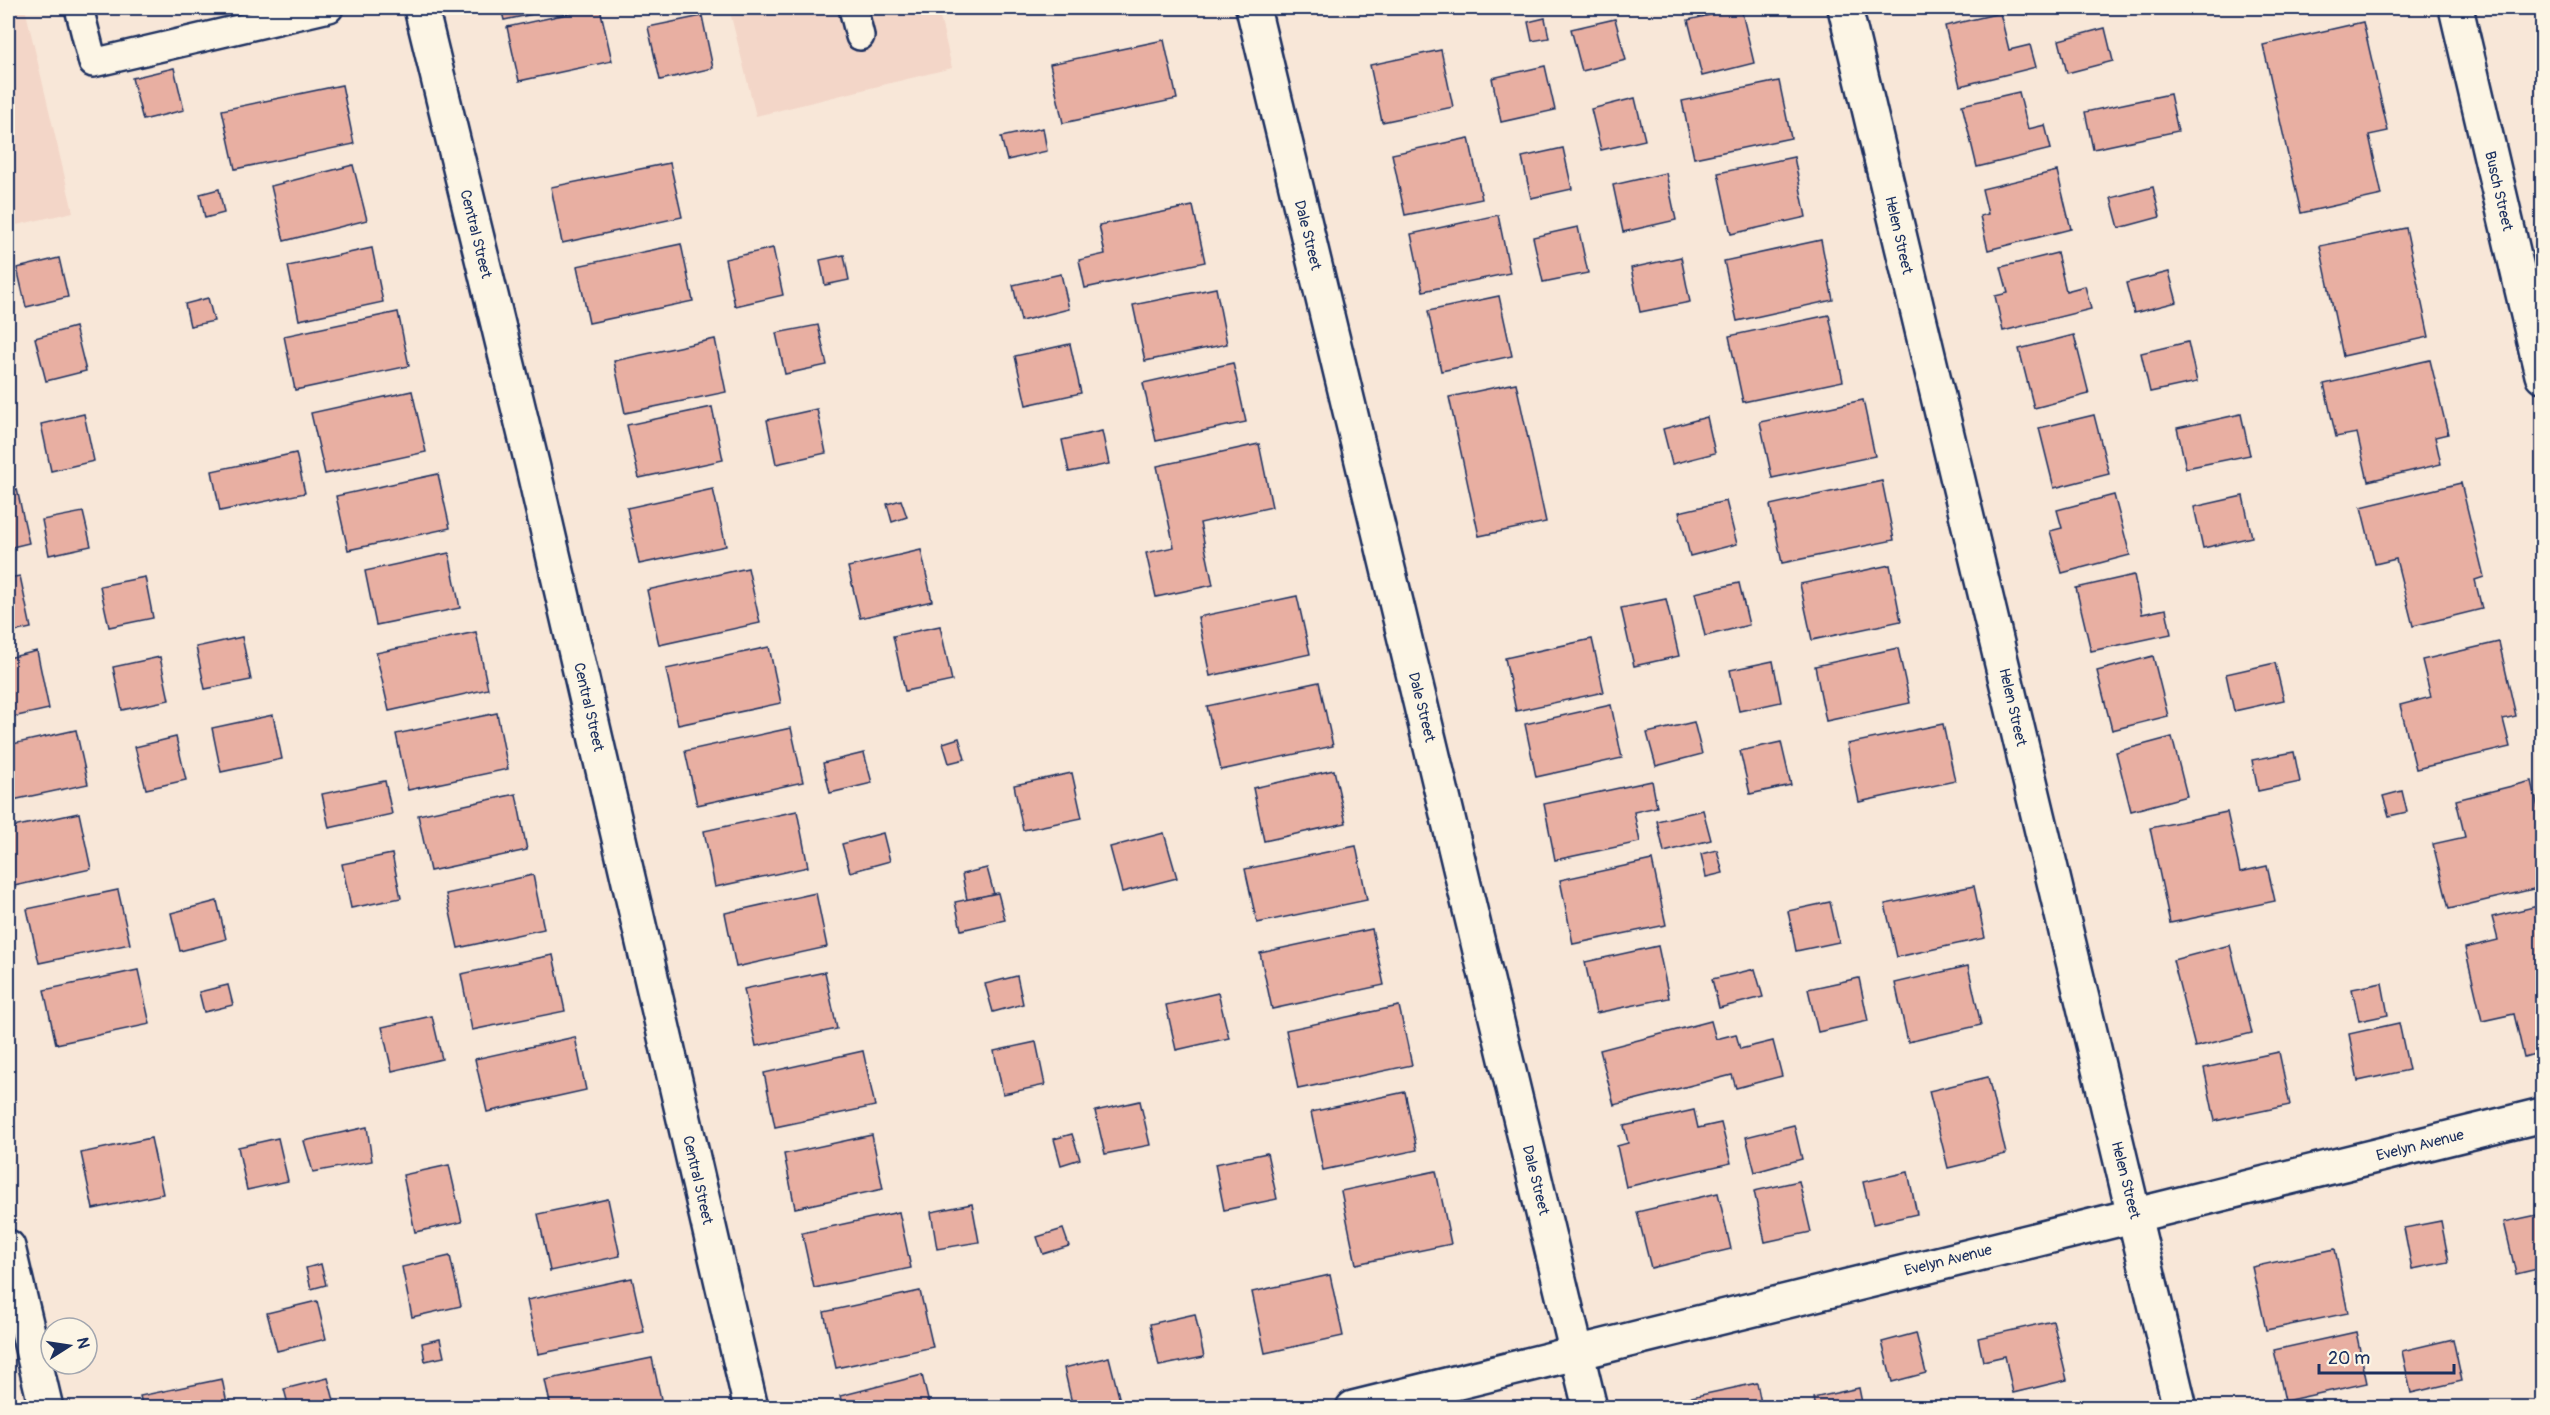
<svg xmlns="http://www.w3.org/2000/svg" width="2550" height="1415" font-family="Pangolin,sans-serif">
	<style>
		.built { fill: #f3d6c8 }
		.building { fill: #e8afa2; stroke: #1b2f5e; stroke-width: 1.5 }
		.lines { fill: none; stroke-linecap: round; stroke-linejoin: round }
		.lane-casing { stroke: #1b2f5e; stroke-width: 32 }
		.street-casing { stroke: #1b2f5e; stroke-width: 38 }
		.lane { stroke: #fcf5e5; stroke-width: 27 }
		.street { stroke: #fcf5e5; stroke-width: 33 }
		.labels { text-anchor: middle; stroke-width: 6; stroke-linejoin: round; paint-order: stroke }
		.street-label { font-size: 15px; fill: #1b2f5e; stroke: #fcf5e5 }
	</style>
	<rect width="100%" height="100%" fill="#f8e7d8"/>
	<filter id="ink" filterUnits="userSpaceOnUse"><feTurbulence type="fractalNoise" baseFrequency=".0167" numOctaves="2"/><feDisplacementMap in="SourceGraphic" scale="12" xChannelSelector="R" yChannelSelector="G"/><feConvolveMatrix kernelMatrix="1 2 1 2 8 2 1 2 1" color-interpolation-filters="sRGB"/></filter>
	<g filter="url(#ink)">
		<g class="built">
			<polygon points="8,8 25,8 73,212 8,227"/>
			<polygon points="729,8 938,8 952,68 756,116"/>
		</g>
		<g class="building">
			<polygon points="501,8 562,8 504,20"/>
			<polygon points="595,8 600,8 612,61 519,81 507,27"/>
			<polygon points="1741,8 1754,63 1702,76 1688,20"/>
			<polygon points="2000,13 2009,50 2030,45 2036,67 1960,86 1945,26"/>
			<polygon points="702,16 713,68 660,80 648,27"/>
			<polygon points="1545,18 1549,38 1532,41 1528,22"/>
			<polygon points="1615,19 1626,60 1582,71 1571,29"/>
			<polygon points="2363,22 2388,131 2369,135 2382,195 2301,213 2263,45"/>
			<polygon points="2105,28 2113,61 2067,73 2059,40"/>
			<polygon points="1164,40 1177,99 1063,123 1050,64"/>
			<polygon points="1441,50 1453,107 1382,122 1370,65"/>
			<polygon points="1545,66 1555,110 1501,122 1492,78"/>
			<polygon points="174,68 184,110 143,120 132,78"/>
			<polygon points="1779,81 1791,138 1694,158 1682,101"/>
			<polygon points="342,85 354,144 235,169 222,110"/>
			<polygon points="2019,92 2028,129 2045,125 2051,149 1977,167 1962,105"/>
			<polygon points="2170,94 2178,131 2093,149 2085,112"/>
			<polygon points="1635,98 1645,140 1601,150 1591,109"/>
			<polygon points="1043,128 1047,151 1007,160 1001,137"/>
			<polygon points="1469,138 1482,199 1405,215 1392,154"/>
			<polygon points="1563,148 1572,189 1531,198 1522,157"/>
			<polygon points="1794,157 1806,217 1731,234 1718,173"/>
			<polygon points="670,163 682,217 562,243 551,187"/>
			<polygon points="353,165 367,220 284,241 271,186"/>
			<polygon points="2057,171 2071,229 1988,250 1980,216 1988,214 1982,189"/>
			<polygon points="1666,173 1676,220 1623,232 1613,185"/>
			<polygon points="2153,187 2160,217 2119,228 2111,198"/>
			<polygon points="219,189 224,213 205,218 200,194"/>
			<polygon points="1193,206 1205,262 1085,288 1079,260 1105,254 1099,225"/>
			<polygon points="1498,215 1510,273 1423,291 1411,234"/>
			<polygon points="1578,227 1588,273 1543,282 1533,237"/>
			<polygon points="2406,228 2429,337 2343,356 2320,246"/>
			<polygon points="1821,240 1833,300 1737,321 1724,261"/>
			<polygon points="681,244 693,301 589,323 577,266"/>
			<polygon points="372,248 383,302 299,320 288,266"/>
			<polygon points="773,248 783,295 735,306 725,259"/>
			<polygon points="2057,253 2066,291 2085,286 2091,309 2003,331 1995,296 2008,293 2001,267"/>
			<polygon points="844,255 849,280 825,285 820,260"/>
			<polygon points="1681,257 1690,302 1640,312 1631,268"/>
			<polygon points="59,258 68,297 26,307 17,268"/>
			<polygon points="2169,272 2177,302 2134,313 2126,283"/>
			<polygon points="1061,274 1069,309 1021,321 1013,285"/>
			<polygon points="1216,288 1227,344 1145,361 1133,305"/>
			<polygon points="1499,296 1512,356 1441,371 1428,311"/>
			<polygon points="208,298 214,321 190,326 185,304"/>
			<polygon points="398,312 409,366 295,390 284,336"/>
			<polygon points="1829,315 1843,381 1743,402 1729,336"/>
			<polygon points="818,325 827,365 785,374 776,333"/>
			<polygon points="75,327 86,371 46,381 35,338"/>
			<polygon points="2074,335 2089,394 2034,408 2019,349"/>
			<polygon points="715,339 726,392 625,413 614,361"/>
			<polygon points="2188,342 2197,382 2150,392 2141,353"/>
			<polygon points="1070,344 1081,393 1026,405 1015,356"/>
			<polygon points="2430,360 2448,434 2435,437 2441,464 2368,481 2357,433 2336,437 2324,384"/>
			<polygon points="1233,363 1246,422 1156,441 1143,383"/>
			<polygon points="1516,383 1546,522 1479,536 1449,397"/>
			<polygon points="412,391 426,452 325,474 311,413"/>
			<polygon points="1863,400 1875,456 1772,478 1760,422"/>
			<polygon points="712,407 723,460 639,478 627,425"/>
			<polygon points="817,409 826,453 776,464 767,420"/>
			<polygon points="84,414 94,461 51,471 41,424"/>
			<polygon points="2241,414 2250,455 2186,468 2177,428"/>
			<polygon points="2094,415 2109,474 2054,488 2039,428"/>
			<polygon points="1707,417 1715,453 1672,464 1663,429"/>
			<polygon points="1102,431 1109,464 1069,472 1062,440"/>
			<polygon points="1259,444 1272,507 1200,523 1213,585 1156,597 1146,553 1174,547 1157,466"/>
			<polygon points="296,453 305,493 220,511 212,471"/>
			<polygon points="438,474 450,528 348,550 336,496"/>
			<polygon points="1882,481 1894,540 1782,563 1770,505"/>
			<polygon points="2461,483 2484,577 2475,580 2482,609 2413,626 2396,559 2375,564 2361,507"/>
			<polygon points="17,489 29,543 8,548 8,491"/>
			<polygon points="713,489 726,546 639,564 627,508"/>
			<polygon points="2114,495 2130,555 2062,573 2050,531 2062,528 2057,510"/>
			<polygon points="2243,496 2252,537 2203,548 2194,507"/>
			<polygon points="901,500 907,517 892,522 887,504"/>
			<polygon points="1726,501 1737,544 1690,556 1679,512"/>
			<polygon points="83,512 91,546 49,555 42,520"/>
			<polygon points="921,550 932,601 860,618 848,567"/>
			<polygon points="449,553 460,608 376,625 365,571"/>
			<polygon points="1890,565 1901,621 1812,640 1800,584"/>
			<polygon points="748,568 760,623 659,645 647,590"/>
			<polygon points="2134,575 2142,614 2166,609 2171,634 2091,651 2076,588"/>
			<polygon points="20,576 31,628 8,633 8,578"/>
			<polygon points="145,577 153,618 109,627 100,586"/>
			<polygon points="1739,583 1749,625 1705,636 1695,593"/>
			<polygon points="1297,596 1310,654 1210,676 1198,617"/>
			<polygon points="1666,599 1679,656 1634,666 1621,608"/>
			<polygon points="940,626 952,681 905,691 893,636"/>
			<polygon points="476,632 488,689 389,711 376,653"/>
			<polygon points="242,637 251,680 205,689 196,647"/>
			<polygon points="1592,639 1604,692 1516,711 1505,658"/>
			<polygon points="2499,642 2516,716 2503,719 2510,747 2416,769 2400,705 2431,697 2422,660"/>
			<polygon points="769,647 781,703 678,725 666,669"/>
			<polygon points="1898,648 1910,703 1826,721 1815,666"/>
			<polygon points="37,651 49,709 8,718 8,658"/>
			<polygon points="2153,656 2168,716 2112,730 2097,671"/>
			<polygon points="160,657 169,700 122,710 113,667"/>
			<polygon points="1773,661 1781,702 1739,711 1730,670"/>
			<polygon points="2275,663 2284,700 2234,711 2226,674"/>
			<polygon points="1319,682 1333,746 1221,770 1207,706"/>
			<polygon points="1611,705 1622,758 1536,777 1525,724"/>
			<polygon points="497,713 508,769 408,790 396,734"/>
			<polygon points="273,715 282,759 221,772 212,728"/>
			<polygon points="1694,722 1702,754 1656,766 1647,733"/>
			<polygon points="1943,724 1955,781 1859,802 1847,744"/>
			<polygon points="791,728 803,782 697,805 685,751"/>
			<polygon points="76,730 88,784 8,801 8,745"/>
			<polygon points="176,737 186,780 146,789 135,747"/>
			<polygon points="2172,737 2187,796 2131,811 2116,752"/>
			<polygon points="959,738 965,759 949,763 943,743"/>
			<polygon points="1781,742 1791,785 1750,794 1740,751"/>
			<polygon points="2294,752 2300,782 2258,791 2252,760"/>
			<polygon points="864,753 872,783 830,793 823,763"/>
			<polygon points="1334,770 1346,823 1264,841 1253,788"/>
			<polygon points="1072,773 1082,818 1023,830 1014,785"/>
			<polygon points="385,781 392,814 329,828 322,794"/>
			<polygon points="1652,781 1657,807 1634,812 1640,842 1555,860 1544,804"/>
			<polygon points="2532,781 2542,826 2542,857 2537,859 2542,887 2449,909 2433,844 2465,837 2456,800"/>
			<polygon points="2402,791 2407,812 2389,816 2383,796"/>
			<polygon points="516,794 527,850 430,871 418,815"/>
			<polygon points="1703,810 1711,840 1664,852 1657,821"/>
			<polygon points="797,811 808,867 715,887 704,831"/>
			<polygon points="2227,812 2240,872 2267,866 2275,901 2170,923 2150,828"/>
			<polygon points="79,813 91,869 14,886 8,856 8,828"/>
			<polygon points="883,833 890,861 850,872 842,844"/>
			<polygon points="1164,833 1177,878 1122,892 1110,847"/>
			<polygon points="1356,846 1367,900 1257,923 1245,869"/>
			<polygon points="1717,850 1723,873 1706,877 1701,854"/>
			<polygon points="392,854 401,898 351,908 342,864"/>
			<polygon points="1652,860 1666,925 1573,944 1560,880"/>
			<polygon points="987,868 994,894 967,900 962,874"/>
			<polygon points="533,875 544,929 458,948 446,894"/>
			<polygon points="1974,886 1985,938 1897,957 1885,904"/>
			<polygon points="118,890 130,944 39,963 27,909"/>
			<polygon points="816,893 827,947 736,967 725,913"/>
			<polygon points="998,893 1005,920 961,930 955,902"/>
			<polygon points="217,901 226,939 180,951 171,913"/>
			<polygon points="1830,902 1839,942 1796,951 1788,911"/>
			<polygon points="2542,905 2542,1052 2524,1057 2514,1014 2482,1021 2465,948 2498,940 2492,917"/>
			<polygon points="1372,929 1384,985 1272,1009 1260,953"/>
			<polygon points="2230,945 2252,1033 2195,1047 2173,960"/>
			<polygon points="1658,946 1669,998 1596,1013 1585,962"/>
			<polygon points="553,955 565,1011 472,1030 461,974"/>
			<polygon points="1968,966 1981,1025 1908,1042 1895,983"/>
			<polygon points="1755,969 1763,997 1719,1008 1712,979"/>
			<polygon points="138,970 150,1024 56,1044 44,990"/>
			<polygon points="825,972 837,1029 756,1046 744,989"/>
			<polygon points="1017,976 1023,1004 993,1012 985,984"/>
			<polygon points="1859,978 1868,1021 1818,1032 1808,989"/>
			<polygon points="2382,983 2388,1015 2359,1021 2352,989"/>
			<polygon points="228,985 233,1005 204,1012 199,992"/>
			<polygon points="1218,993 1229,1038 1176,1050 1166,1005"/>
			<polygon points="1399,1006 1412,1065 1298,1089 1286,1030"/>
			<polygon points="432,1016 442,1059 392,1071 382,1027"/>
			<polygon points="1711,1021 1716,1039 1736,1034 1740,1049 1773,1041 1782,1076 1736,1088 1732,1075 1614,1105 1600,1050"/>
			<polygon points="2399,1023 2409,1070 2358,1081 2349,1034"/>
			<polygon points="575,1037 586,1090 487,1112 475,1059"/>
			<polygon points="1036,1042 1045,1085 1003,1094 994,1051"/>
			<polygon points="863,1051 875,1106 775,1127 764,1073"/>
			<polygon points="2279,1052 2290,1105 2215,1121 2204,1068"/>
			<polygon points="1988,1077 2006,1154 1948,1168 1929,1091"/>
			<polygon points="1405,1092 1417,1150 1323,1170 1311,1112"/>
			<polygon points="1140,1101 1150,1145 1105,1154 1095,1111"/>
			<polygon points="1694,1110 1698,1128 1721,1123 1731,1163 1626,1187 1617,1146 1628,1143 1624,1126"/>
			<polygon points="1794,1125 1802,1159 1755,1172 1746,1137"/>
			<polygon points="367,1127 372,1161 313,1172 304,1141"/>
			<polygon points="1072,1134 1080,1159 1061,1165 1054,1139"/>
			<polygon points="872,1135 883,1189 795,1208 784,1154"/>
			<polygon points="151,1138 163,1194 93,1209 81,1153"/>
			<polygon points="278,1138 288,1181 247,1190 238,1147"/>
			<polygon points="1267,1153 1277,1199 1224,1210 1215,1164"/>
			<polygon points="449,1165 462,1222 415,1232 403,1175"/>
			<polygon points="1436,1171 1451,1244 1356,1264 1341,1191"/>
			<polygon points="1908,1172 1917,1214 1873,1224 1863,1182"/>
			<polygon points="1799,1181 1811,1232 1765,1242 1754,1191"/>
			<polygon points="1718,1193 1731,1249 1651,1268 1637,1212"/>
			<polygon points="608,1199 620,1256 550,1271 538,1214"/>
			<polygon points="972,1204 979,1242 937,1249 931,1212"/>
			<polygon points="899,1212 911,1268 814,1288 802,1233"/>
			<polygon points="2542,1214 2542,1268 2516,1274 2504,1222"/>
			<polygon points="2441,1221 2449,1262 2412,1269 2404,1228"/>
			<polygon points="1063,1229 1069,1246 1043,1254 1037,1237"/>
			<polygon points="2335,1249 2348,1313 2266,1330 2252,1267"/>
			<polygon points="450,1256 461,1306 412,1317 402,1267"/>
			<polygon points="321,1264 326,1285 311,1289 306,1268"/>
			<polygon points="1330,1275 1343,1336 1265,1353 1252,1292"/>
			<polygon points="632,1278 644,1332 538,1354 527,1300"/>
			<polygon points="920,1291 933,1347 836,1368 824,1312"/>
			<polygon points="317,1301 326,1339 277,1351 267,1313"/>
			<polygon points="1195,1314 1204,1357 1159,1366 1150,1324"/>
			<polygon points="2053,1321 2067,1380 2013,1393 2005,1356 1983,1361 1978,1338"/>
			<polygon points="2356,1332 2367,1383 2285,1401 2274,1350"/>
			<polygon points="1916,1333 1926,1373 1892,1382 1882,1342"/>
			<polygon points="440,1339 444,1357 425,1361 422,1343"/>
			<polygon points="2453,1339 2462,1381 2411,1393 2402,1351"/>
			<polygon points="1109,1357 1121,1405 1109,1408 1073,1408 1064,1368"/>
			<polygon points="652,1358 663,1408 551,1408 545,1380"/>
			<polygon points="922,1375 930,1408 843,1408 840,1396"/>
			<polygon points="328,1378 336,1408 289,1408 284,1389"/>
			<polygon points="222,1379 228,1408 143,1408 140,1396"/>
			<polygon points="1757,1383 1762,1408 1684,1408 1682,1399"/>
			<polygon points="1859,1388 1863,1408 1815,1408 1813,1398"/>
		</g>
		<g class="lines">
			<g class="lane-casing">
				<g id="lane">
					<polyline points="79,8 93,63 329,8"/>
					<polyline points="853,8 860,36"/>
				</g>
			</g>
			<g class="street-casing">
				<g id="street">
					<polyline points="421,8 533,468 751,1408"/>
					<polyline points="1253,8 1590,1408"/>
					<polyline points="1845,8 2180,1408"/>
					<polyline points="2456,8 2542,375"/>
					<polyline points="8,1247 46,1408"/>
					<polyline points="1353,1408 2542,1115"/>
				</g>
			</g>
			<use href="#lane" class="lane"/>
			<use href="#street" class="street"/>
		</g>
	</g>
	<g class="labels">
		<g class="street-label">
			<text transform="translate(2499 191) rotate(77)" y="5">Busch Street</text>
			<text transform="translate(476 234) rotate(76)" y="5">Central Street</text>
			<text transform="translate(1308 235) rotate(76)" y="5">Dale Street</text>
			<text transform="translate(1899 235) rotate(77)" y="5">Helen Street</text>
			<text transform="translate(589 707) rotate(77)" y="5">Central Street</text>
			<text transform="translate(1422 707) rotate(76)" y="5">Dale Street</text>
			<text transform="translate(2013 707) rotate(77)" y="5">Helen Street</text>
			<text transform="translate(2420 1145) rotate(-14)" y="5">Evelyn Avenue</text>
			<text transform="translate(698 1180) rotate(77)" y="5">Central Street</text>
			<text transform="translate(1536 1180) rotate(76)" y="5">Dale Street</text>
			<text transform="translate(2126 1180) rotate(76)" y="5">Helen Street</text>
			<text transform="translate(1948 1260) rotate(-14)" y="5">Evelyn Avenue</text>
		</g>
	</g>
	<rect width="2550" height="1415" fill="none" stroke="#fcf5e5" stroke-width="30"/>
	<rect x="15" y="15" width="2520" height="1385" fill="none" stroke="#1b2f5e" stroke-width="2" filter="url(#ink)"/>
	<g transform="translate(69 1346) rotate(78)"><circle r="28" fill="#fcf5e5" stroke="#a2a6af" stroke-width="1.5"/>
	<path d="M0-4.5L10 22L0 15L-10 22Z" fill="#1b2f5e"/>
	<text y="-9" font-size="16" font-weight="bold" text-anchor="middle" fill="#1b2f5e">N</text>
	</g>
	<path d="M2319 1364v9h135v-9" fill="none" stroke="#1b2f5e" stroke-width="3"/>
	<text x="2328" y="1364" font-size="18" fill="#1b2f5e" stroke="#fcf5e5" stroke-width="4.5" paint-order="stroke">20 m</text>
</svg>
